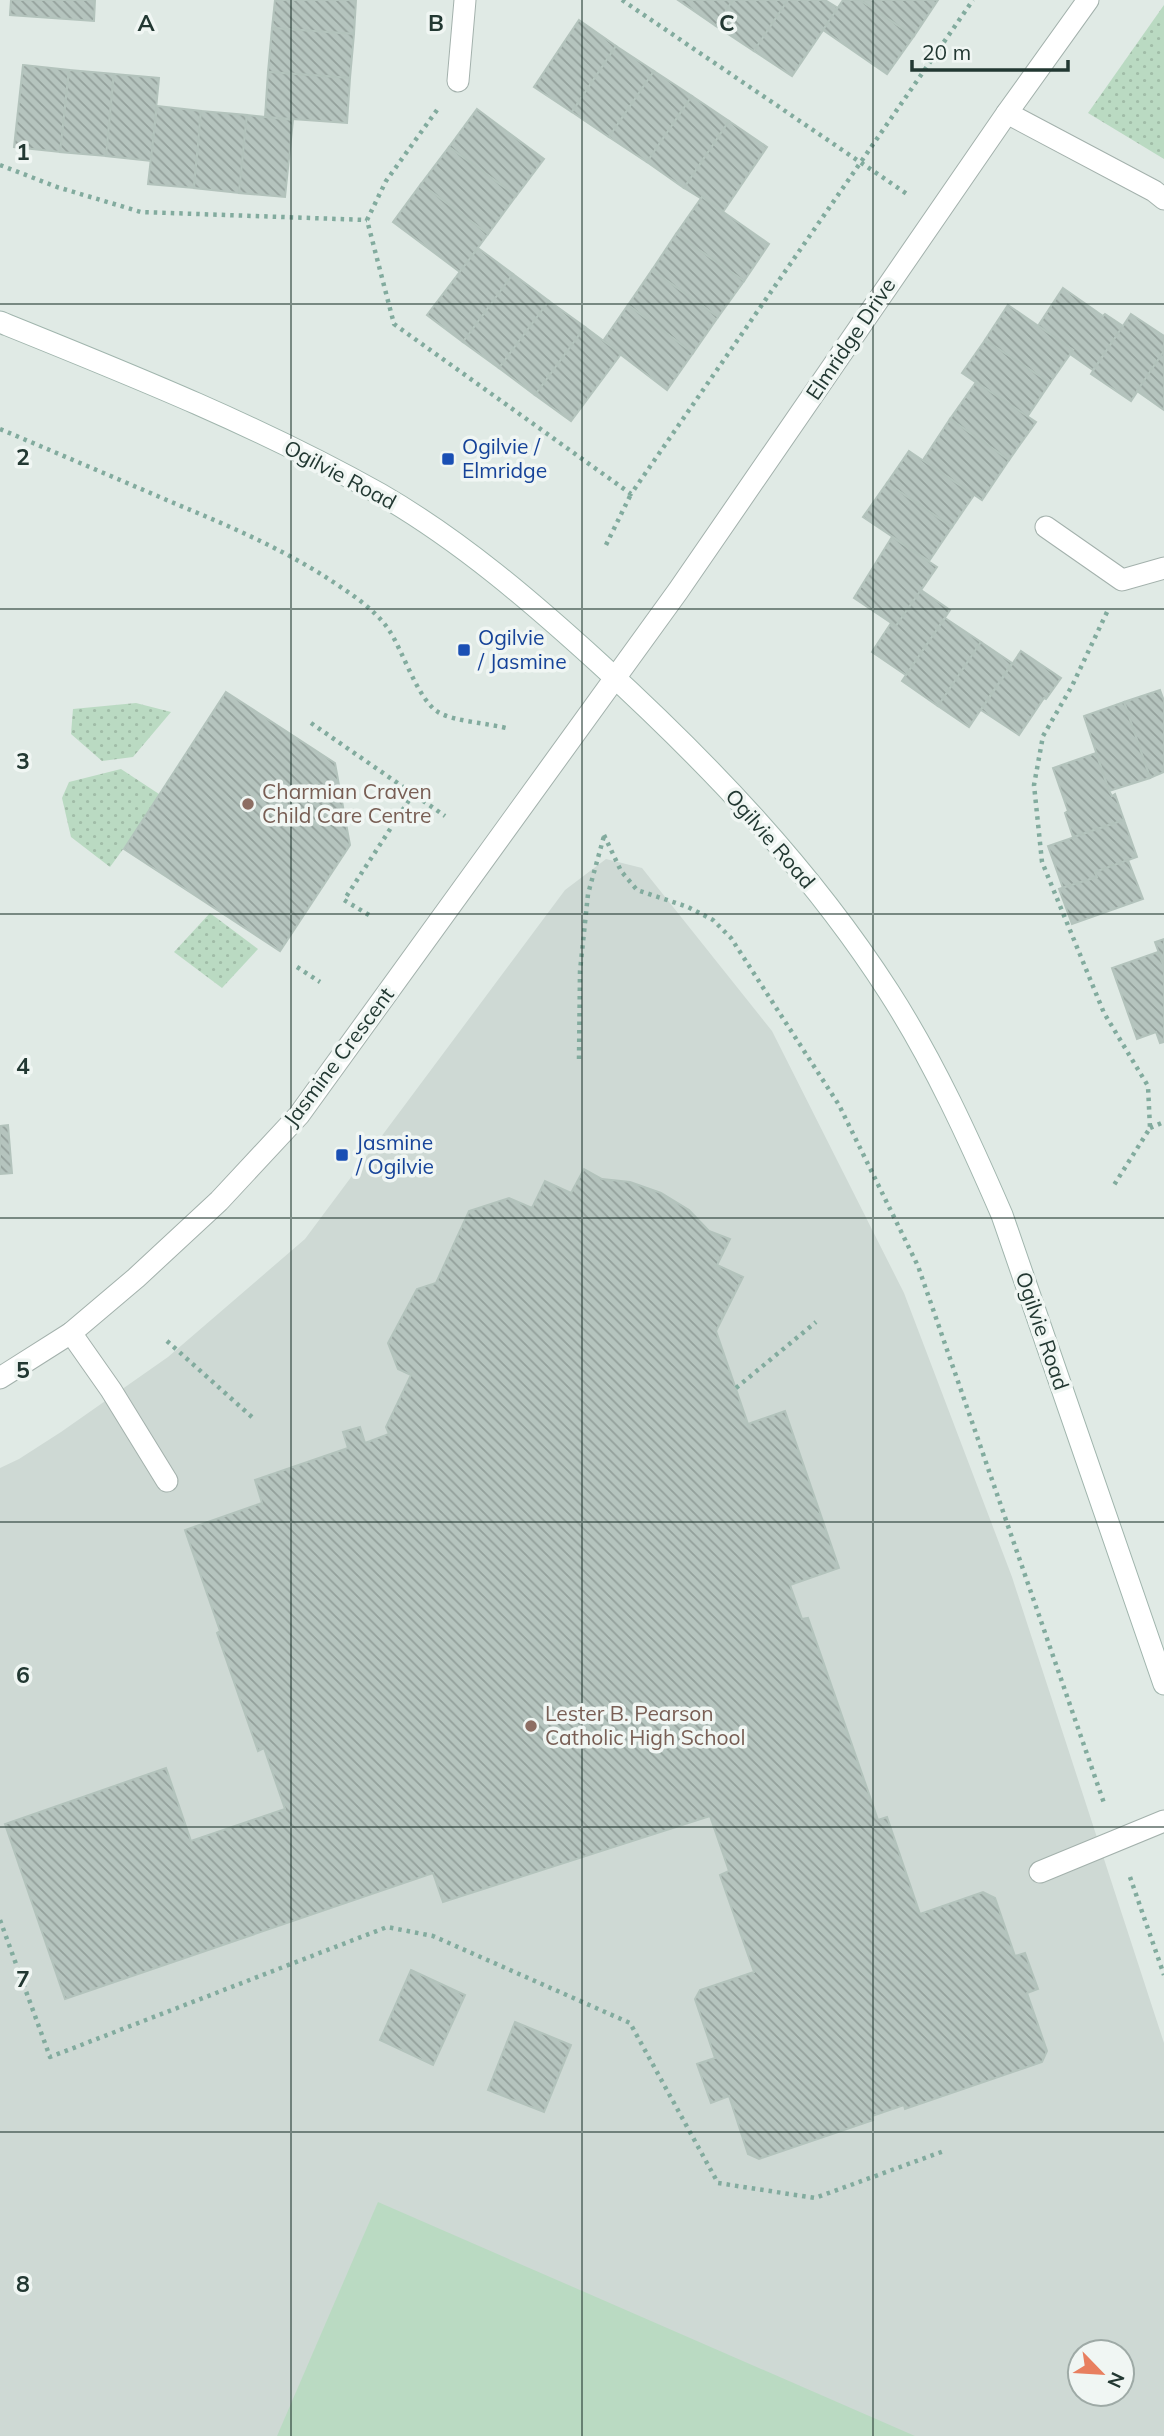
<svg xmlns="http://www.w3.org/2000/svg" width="1164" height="2436" font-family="Mulish,sans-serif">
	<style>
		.built { fill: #ced9d4; fill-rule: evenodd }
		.park { fill: url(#park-dots) }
		.garden { fill: #badac2 }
		.building { fill: url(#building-back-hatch); stroke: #b3c3bc; stroke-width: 2 }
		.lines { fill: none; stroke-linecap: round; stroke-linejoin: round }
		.service-casing { stroke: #a3b1ac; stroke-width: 23 }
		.minor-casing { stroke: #a3b1ac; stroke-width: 23 }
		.tertiary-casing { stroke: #a3b1ac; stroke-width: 23 }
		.secondary-casing { stroke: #a0b5ad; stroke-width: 23 }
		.path { stroke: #82ab9e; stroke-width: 4.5; stroke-dasharray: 3.5 5; stroke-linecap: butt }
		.service { stroke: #fff; stroke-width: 21 }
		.minor { stroke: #fff; stroke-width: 21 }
		.tertiary { stroke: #fff; stroke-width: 21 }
		.secondary { stroke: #fff; stroke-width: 21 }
		.grid { fill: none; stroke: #223832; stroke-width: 2; stroke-opacity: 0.55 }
		.transit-dot { fill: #1a4fb4; stroke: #f0f6f3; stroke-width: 2.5 }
		.education-dot { fill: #8d6e63; stroke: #f0f6f3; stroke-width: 2.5 }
		.labels { text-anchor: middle; stroke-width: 7; stroke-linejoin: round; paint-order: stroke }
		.street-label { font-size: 21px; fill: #223832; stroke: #f0f6f3 }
		.transit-label { font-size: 21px; fill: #164399; stroke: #f0f6f3; text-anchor: start }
		.education-label { font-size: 21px; fill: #785e54; stroke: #f0f6f3; text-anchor: start }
		.grid-label { font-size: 23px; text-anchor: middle; font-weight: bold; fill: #223832; stroke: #f0f6f3; stroke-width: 7; stroke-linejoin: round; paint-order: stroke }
	</style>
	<defs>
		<pattern id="park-dots" width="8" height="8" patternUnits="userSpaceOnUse" patternTransform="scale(1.75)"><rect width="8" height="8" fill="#badac2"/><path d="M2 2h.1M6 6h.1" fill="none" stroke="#a0bca7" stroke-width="1.8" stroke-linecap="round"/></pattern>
		<pattern id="building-back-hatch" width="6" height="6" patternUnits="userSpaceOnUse" patternTransform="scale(1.75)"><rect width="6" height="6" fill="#b5c4be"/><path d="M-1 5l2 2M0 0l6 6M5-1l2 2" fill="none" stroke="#93a09b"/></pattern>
	</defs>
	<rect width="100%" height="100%" fill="#e0eae5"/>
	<path class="built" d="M606,859l36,9 130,163 132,262 108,284 152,466v393h-1164v-968l19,-9 42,-27 107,-75 137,-118 260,-349zM1080,2352h42v42h-42z"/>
	<g class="park">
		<polygon points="1164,5 1164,159 1088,113"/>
		<polygon points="136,703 171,712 133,757 102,761 71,734 73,709"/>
		<polygon points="121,769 162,796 110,867 71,837 62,798 69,782"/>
		<polygon points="210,913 258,949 222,988 174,952"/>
	</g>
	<polygon class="garden" points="378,2202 915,2436 277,2436"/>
	<g class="building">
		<polygon points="11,0 95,0 94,21 10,15"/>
		<polygon points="275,0 356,0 354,34 272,28"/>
		<polygon points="678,0 733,0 716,26"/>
		<polygon points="733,0 788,0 754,51 716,26"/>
		<polygon points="788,0 825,0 838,8 792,76 754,51"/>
		<polygon points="843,0 860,0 914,36 887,74 823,30"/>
		<polygon points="860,0 938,0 914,36"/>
		<polygon points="579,20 616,46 572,112 534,87"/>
		<polygon points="272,28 354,34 350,78 268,72"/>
		<polygon points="616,46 654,71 609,137 572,112"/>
		<polygon points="23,65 69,70 60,152 14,147"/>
		<polygon points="69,70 114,74 106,156 60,152"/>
		<polygon points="654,71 692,96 647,162 609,137"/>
		<polygon points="268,72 350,78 347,123 265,117"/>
		<polygon points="114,74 159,78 151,161 106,156"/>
		<polygon points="692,96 729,121 684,188 647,162"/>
		<polygon points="157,106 201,111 194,188 148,184"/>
		<polygon points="477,109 544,159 516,196 449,147"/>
		<polygon points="201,111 247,115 239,193 194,188"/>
		<polygon points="247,115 293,120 285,197 239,193"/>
		<polygon points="729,121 767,147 723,212 684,188"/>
		<polygon points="449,147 516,196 488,234 421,184"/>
		<polygon points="421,184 488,234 460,272 393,222"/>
		<polygon points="702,197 769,244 744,281 676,234"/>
		<polygon points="676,234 744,281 718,317 652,270"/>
		<polygon points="478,248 513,274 463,342 427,315"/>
		<polygon points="652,270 718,317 693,353 628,305"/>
		<polygon points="513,274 549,301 499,368 463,342"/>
		<polygon points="1063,288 1103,316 1105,314 1123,326 1093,370 1070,354 1073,350 1038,326"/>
		<polygon points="549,301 585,327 535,395 499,368"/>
		<polygon points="628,305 693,353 667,390 603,341"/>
		<polygon points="1008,305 1073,350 1050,383 985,340"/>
		<polygon points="1131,314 1164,336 1164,351 1131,401 1091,374"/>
		<polygon points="585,327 621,354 571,421 535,395"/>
		<polygon points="985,340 1050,383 1027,417 962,373"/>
		<polygon points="1164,351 1164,410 1137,391"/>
		<polygon points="976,382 1036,422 1009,460 950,419"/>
		<polygon points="950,419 1009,460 982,500 923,460"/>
		<polygon points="909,451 974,495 952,527 887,483"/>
		<polygon points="887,483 952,527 929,561 863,517"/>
		<polygon points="892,537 937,567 896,626 854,598"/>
		<polygon points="921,590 950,610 906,675 872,652 891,623 896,626"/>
		<polygon points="945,618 981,642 938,706 902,681"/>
		<polygon points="981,642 1012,663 969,727 938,706"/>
		<polygon points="1021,651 1061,678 1046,699 1044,698 1019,735 981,710"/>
		<polygon points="1160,690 1164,701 1164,772 1150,778 1124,702"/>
		<polygon points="226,692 335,763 350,845 280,951 124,849"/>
		<polygon points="1124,702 1150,778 1109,791 1084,716"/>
		<polygon points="1096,753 1109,791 1112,796 1115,794 1124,820 1073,837 1065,813 1068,811 1053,768"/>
		<polygon points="1124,820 1137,857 1095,872 1097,877 1063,888 1048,846"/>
		<polygon points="1128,860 1143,899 1072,924 1059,889 1097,877 1095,872"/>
		<polygon points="1164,939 1164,967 1155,942"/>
		<polygon points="1158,952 1164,967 1164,1042 1160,1043 1156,1032 1137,1039 1112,968"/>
		<polygon points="8,1125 12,1173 0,1174 0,1126"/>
		<polygon points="584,1169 602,1179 630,1182 661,1193 689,1210 709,1231 730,1239 717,1265 743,1277 716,1331 748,1424 785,1411 839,1568 790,1585 802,1619 808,1618 878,1820 887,1817 920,1914 983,1892 995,1898 1015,1956 1025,1953 1038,1989 1027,1993 1047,2051 1042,2062 905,2109 904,2105 872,2116 873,2120 759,2159 748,2154 729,2096 711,2103 697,2064 715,2058 695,1999 700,1990 754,1972 720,1875 729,1871 710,1816 443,1902 433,1873 65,1999 5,1824 166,1768 191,1841 285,1809 264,1748 258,1751 217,1633 220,1631 185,1530 262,1503 255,1480 348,1448 343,1432 360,1427 365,1443 389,1434 386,1427 411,1375 398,1369 388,1343 417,1289 436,1283 469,1211 509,1198 532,1208 545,1181 571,1193"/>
		<polygon points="411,1970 465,1995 433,2065 380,2040"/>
		<polygon points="515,2022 571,2045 544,2112 488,2090"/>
	</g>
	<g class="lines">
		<g class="service-casing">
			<g id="service">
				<polyline points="458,81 465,0"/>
				<polyline points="1046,527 1122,580 1164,568"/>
				<polyline points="71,1333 111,1390 167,1481"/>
				<polyline points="1040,1872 1164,1821"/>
			</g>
		</g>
		<g class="minor-casing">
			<polyline id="minor" points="1007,113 1154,191 1164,199"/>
		</g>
		<g class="tertiary-casing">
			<polyline id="tertiary" points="0,1378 71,1333 136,1278 219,1201 299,1115 678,591 1007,113 1088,0"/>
		</g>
		<g class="secondary-casing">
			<path id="secondary" d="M0,322c129,52 259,104 380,172 80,46 152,108 220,170 108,99 210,205 289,328 45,70 80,147 113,223l162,469"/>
		</g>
		<g class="path">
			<polyline points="622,0 907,194"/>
			<polyline points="437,110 386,181 367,220 394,324 631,494 973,0"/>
			<polyline points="0,165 57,187 141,212 367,220"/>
			<path d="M0,429c59,25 118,50 176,75 51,21 102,43 148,72 23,15 50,32 65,54 14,21 29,70 49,82 17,10 51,11 72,17"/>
			<polyline points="606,545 631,494"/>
			<polyline points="1107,612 1072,686 1043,736 1034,785 1042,862 1104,1013 1148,1086 1150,1128 1114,1185"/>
			<polyline points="311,723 445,816"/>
			<polyline points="604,835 621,871 637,890 688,907 713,920 731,938 839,1105 918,1266 1105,1806"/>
			<polyline points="369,915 344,900 413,794"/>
			<polyline points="297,967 320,982"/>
			<polyline points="579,1059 580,971 588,894 604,836"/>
			<polyline points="1150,1128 1164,1122"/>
			<polyline points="167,1341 253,1418"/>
			<polyline points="736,1388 816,1322"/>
			<polyline points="1130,1877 1164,1975"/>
			<polyline points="0,1920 50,2057 387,1927 433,1936 630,2023 718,2183 815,2198 944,2151"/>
		</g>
		<use href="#service" class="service"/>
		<use href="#minor" class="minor"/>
		<use href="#tertiary" class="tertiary"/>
		<use href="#secondary" class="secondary"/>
	</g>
	<path class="grid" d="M291,0v2436M582,0v2436M873,0v2436M0,304h1164M0,609h1164M0,914h1164M0,1218h1164M0,1522h1164M0,1827h1164M0,2132h1164"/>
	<g class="transit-dot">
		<rect x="441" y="452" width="14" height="14" rx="3.5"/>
		<rect x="457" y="643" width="14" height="14" rx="3.5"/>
		<rect x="335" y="1148" width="14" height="14" rx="3.5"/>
	</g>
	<g class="education-dot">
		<circle cx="248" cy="804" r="7"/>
		<circle cx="531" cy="1726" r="7"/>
	</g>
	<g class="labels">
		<g class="street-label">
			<text transform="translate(851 339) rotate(-56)" y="7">Elmridge Drive</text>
			<text transform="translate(340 475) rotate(28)" y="7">Ogilvie Road</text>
			<text transform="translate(770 839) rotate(49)" y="7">Ogilvie Road</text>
			<text transform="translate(339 1057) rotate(-53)" y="7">Jasmine Crescent</text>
			<text transform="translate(1042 1331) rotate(71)" y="7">Ogilvie Road</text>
		</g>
		<g class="transit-label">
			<text x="462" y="454">Ogilvie /<tspan x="462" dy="24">Elmridge</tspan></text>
			<text x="478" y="645">Ogilvie<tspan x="478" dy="24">/ Jasmine</tspan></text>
			<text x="356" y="1150">Jasmine<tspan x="356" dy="24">/ Ogilvie</tspan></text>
		</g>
		<g class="education-label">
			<text x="262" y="799">Charmian Craven<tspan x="262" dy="24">Child Care Centre</tspan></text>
			<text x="545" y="1721">Lester B. Pearson<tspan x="545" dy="24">Catholic High School</tspan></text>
		</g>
	</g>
	<g class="grid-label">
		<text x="146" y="31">A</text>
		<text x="436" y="31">B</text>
		<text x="727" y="31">C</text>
		<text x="23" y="160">1</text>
		<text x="23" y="465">2</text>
		<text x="23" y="769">3</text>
		<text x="23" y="1074">4</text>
		<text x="23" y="1378">5</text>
		<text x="23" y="1683">6</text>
		<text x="23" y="1987">7</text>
		<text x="23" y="2292">8</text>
	</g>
	<g transform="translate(1101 2373) rotate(115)"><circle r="33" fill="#f0f6f3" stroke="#9eaaa6" stroke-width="2"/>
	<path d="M0-5L12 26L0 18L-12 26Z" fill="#e87f5f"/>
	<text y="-10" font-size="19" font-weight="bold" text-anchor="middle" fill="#223832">N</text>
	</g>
	<path d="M912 60v10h156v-10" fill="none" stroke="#223832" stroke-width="3.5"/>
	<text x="922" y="60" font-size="21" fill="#223832" stroke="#f0f6f3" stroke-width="5" paint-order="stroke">20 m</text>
</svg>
